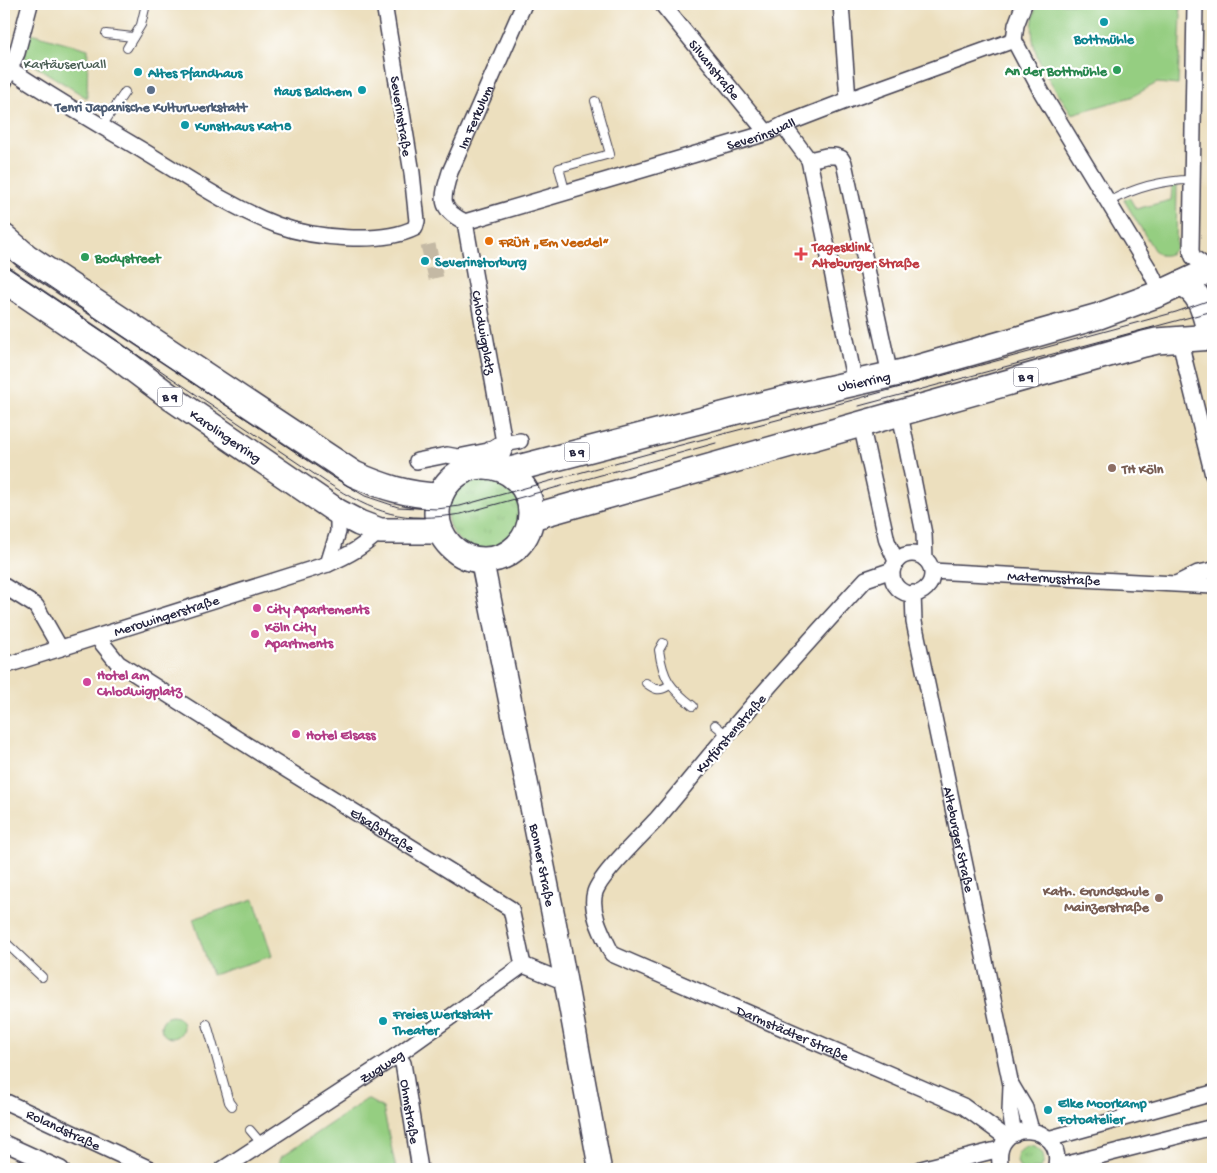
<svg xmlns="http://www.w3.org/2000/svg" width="1217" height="1173" font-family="'Gochi Hand',sans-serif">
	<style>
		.grass { fill: url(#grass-tufts); stroke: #5c785e }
		.green { fill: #95ce81; stroke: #5c785e }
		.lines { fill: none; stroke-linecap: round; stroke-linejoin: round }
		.street-tunnel { stroke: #c4b9a4; stroke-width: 15; stroke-dasharray: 15 8; stroke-linecap: butt }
		.lane-casing { stroke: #403e4f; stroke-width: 10 }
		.street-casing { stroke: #403e4f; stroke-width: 18 }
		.secondary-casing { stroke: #403e4f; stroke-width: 25 }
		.primary-casing { stroke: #403e4f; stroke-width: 28 }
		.lane { stroke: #fff; stroke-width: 8 }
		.street { stroke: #fff; stroke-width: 15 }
		.secondary { stroke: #fff; stroke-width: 22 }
		.primary { stroke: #fff; stroke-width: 25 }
		.tram { stroke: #22223b; stroke-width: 1 }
		.culture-dot { fill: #0f9aa8; stroke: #fff; stroke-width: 2 }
		.leisure-dot { fill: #2e9e5b; stroke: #fff; stroke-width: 2 }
		.service-dot { fill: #5c6f8a; stroke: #fff; stroke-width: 2 }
		.food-dot { fill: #e8710a; stroke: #fff; stroke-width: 2 }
		.health-dot { fill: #e0444e; stroke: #fff; stroke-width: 2 }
		.education-dot { fill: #8d6e63; stroke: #fff; stroke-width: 2 }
		.hotel-dot { fill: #d1479c; stroke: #fff; stroke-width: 2 }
		.labels { text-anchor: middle; stroke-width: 4.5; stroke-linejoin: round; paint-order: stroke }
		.shield { fill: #fff; stroke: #646476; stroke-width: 1 }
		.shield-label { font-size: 12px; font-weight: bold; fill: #22223b }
		.culture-label { font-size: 14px; font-weight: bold; fill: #0d838f; stroke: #fff; text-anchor: start }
		.park-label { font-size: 14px; fill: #4a5e54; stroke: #fff }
		.street-label { font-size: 14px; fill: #22223b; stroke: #fff }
		.leisure-label { font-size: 14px; font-weight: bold; fill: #27864d; stroke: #fff; text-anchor: end }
		.service-label { font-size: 14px; font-weight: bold; fill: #4e5e75; stroke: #fff }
		.food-label { font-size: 14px; font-weight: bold; fill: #c56008; stroke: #fff; text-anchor: start }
		.health-label { font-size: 14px; font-weight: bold; fill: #be3a42; stroke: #fff; text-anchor: start }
		.education-label { font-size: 14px; font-weight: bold; fill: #785e54; stroke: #fff; text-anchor: start }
		.hotel-label { font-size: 14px; font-weight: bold; fill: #b23c85; stroke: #fff; text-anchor: start }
	</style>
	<defs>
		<pattern id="grass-tufts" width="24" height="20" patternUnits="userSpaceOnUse" patternTransform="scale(1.25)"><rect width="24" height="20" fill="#95ce81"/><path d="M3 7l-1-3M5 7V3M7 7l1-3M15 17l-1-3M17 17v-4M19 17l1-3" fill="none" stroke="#80b170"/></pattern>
	</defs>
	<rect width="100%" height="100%" fill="#fff"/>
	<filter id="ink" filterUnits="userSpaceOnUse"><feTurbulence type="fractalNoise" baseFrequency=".02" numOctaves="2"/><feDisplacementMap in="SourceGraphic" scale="10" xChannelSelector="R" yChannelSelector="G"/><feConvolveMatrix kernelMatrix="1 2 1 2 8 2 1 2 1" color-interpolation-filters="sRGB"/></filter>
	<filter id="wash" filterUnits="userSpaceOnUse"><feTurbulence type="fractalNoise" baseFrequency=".0096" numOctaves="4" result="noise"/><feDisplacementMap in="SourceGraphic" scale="20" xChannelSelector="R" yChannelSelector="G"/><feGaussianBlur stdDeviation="1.12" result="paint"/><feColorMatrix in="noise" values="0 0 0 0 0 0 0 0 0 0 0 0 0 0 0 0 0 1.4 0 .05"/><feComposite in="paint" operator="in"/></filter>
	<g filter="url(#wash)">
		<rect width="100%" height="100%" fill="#ecdfbe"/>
		<g class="grass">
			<circle cx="484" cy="513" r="37"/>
			<path d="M1031,1145c12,3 17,14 9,24h-19c-8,-10 -4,-22 10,-24z"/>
		</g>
		<g class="green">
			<path d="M1037,4h142l2,11 -3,70 -21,-2 -26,14 -59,17c-23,-35 -51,-66 -35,-110z"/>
			<polygon points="31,33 88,49 87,98 24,59"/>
			<path d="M1172,186h5l-1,61c-4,7 -9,9 -16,8l-6,-5 -30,-50 5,-3 7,12 35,-9z"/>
			<polygon points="254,899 272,956 212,975 193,919"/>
			<circle cx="172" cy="1027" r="11"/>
			<polygon points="367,1099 383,1108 396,1169 277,1169 281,1157"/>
		</g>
	</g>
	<g filter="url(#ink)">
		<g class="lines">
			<polyline class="street-tunnel" points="428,245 436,278"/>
			<g class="lane-casing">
				<g id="lane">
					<polyline points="106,34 133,37"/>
					<polyline points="127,48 141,25 146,4"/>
					<polyline points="102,126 125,92"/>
					<polyline points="566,194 559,168 610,154 595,101"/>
					<path d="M1108,202c26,-14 54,-22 84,-22"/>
					<path d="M663,643l-4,7c4,29 11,38 34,56"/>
					<path d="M646,683c8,6 13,9 22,3"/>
					<polyline points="715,725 727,735"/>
					<polyline points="4,941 42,977"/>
					<polyline points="207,1024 229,1102 232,1106"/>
					<polyline points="250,1130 261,1143"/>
				</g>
			</g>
			<g class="street-casing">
				<g id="street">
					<path id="s1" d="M662,4l105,129"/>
					<polyline points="841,4 848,100"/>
					<polyline points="1195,4 1191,251 1193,257 1211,270"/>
					<polyline points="1014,40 1042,93 1150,271 1161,293"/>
					<polyline points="1014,40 1016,25 1024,4"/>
					<path d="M4,65c45,31 94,59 141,87 43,26 85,55 132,73 36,13 104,20 138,3l2,-7 -5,-48 -28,-169"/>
					<polyline points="4,82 17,53 30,4"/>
					<polyline points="783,125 809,160 855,383"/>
					<polyline points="809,160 826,156 835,156 841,158 844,163 890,375"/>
					<path id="s2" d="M465,222l302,-89 16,-8 65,-25 166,-60"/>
					<path id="s3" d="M465,222l40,226 -8,19"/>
					<path id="s4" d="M465,222c-27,-13 -23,-24 -15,-50l74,-168"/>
					<polyline points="1180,339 1185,363 1213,475"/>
					<polyline points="900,414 924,534 925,559"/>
					<polyline points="861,424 887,541 896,561"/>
					<polyline points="417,461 447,455 458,457 488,451 498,445 520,441"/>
					<circle cx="912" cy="574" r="20"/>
					<polyline points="328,564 338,532 338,512"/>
					<path id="s5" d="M892,570l-26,9c-47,51 -94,103 -139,156 -24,28 -47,57 -71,85 -15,16 -55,54 -61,72 -6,20 9,45 17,62l351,152 44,32"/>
					<path id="s6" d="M932,571l281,15"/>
					<polyline points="1178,583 1198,573 1213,570"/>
					<polyline points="4,586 36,606 60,648"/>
					<path id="s7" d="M913,593l1,29 97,463 -1,26 4,23"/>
					<path id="s8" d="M97,637l21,26 140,89 253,157 12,56"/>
					<path id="s9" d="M4,666l324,-102c21,-9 35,-17 52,-33"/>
					<path id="s10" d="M396,1056l7,7 17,106"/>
					<polyline points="1012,1086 1025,1108 1031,1130"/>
					<path id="s11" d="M4,1101l146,68"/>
					<polyline points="1048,1139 1213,1093"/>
					<polyline points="4,1143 61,1169"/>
					<polyline points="1056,1167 1213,1127"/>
					<path id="s12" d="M223,1169l173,-113 127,-91 42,17"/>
					<polyline points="921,1169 1000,1149"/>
					<path d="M1001,1169c-13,-55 68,-47 54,0"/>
				</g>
			</g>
			<g class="secondary-casing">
				<g id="secondary">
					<path id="s13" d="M482,561l73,363 45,245"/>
				</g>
			</g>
			<g class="primary-casing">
				<g id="primary">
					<path d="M4,237l23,20 327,217c29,13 54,21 86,22"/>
					<path id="s14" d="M4,280l108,73 61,46 165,113 21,11 21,8h60"/>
					<path d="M1181,284c22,8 24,33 30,53"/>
					<circle cx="484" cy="513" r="47"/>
					<path id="s15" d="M506,471l282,-73 115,-26 196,-56 62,-23 52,-24"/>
					<polyline points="532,517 1144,344 1157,341 1213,337"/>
				</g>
			</g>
			<use href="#lane" class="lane"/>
			<use href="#street" class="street"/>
			<use href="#secondary" class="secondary"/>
			<use href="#primary" class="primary"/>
			<g class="tram">
				<polyline points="4,256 331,476 365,496 398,507 437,509 460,506 658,451 838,404 1176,312 1213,299"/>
				<path d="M4,265l322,217c49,32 77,41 135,32l255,-71"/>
				<polyline points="859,406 1213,311"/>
			</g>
		</g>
	</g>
	<g class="culture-dot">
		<circle cx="1104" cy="22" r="5"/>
		<circle cx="138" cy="72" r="5"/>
		<circle cx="362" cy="90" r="5"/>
		<circle cx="185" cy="125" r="5"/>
		<circle cx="425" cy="261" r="5"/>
		<circle cx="383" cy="1021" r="5"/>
		<circle cx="1048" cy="1110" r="5"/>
	</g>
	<g class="leisure-dot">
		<circle cx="1117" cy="70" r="5"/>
		<circle cx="85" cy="257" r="5"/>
	</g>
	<circle class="service-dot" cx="151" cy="90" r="5"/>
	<circle class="food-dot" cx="489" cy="241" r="5"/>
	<path class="health-dot" d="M798.5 246.5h5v5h5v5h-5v5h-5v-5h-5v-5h5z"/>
	<g class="education-dot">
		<circle cx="1112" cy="468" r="5"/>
		<circle cx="1159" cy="898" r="5"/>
	</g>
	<g class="hotel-dot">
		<circle cx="257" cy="608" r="5"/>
		<circle cx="255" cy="634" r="5"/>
		<circle cx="87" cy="682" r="5"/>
		<circle cx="296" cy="734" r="5"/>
	</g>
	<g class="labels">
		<g class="shield">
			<rect x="1013.5" y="367.5" width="25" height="19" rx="4"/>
			<rect x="157.5" y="387.5" width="25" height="19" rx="4"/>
			<rect x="564.5" y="442.5" width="25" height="19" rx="4"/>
		</g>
		<g class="shield-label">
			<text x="1026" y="381">B 9</text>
			<text x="170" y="401">B 9</text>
			<text x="577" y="456">B 9</text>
		</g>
		<g class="culture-label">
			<text x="1104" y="43" text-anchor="middle">Bottmühle</text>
			<text x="148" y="77">Altes Pfandhaus</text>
			<text x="352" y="95" text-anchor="end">Haus Balchem</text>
			<text x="195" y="130">Kunsthaus Kat18</text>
			<text x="435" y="266">Severinstorburg</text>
			<text x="393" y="1018">Freies Werkstatt<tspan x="393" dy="16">Theater</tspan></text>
			<text x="1058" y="1107">Elke Moorkamp<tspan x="1058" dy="16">Fotoatelier</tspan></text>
		</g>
		<g class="park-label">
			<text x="65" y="68">Kartäuserwall</text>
		</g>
		<g class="street-label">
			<text dy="5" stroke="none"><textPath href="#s1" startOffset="84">Silvanstraße</textPath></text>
			<text transform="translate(402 116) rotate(81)" y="5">Severinstraße</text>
			<text dy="5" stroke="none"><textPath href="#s4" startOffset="121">Im Ferkulum</textPath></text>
			<text dy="5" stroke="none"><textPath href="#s2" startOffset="309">Severinswall</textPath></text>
			<text dy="5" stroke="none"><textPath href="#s3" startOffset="112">Chlodwigplatz</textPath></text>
			<text dy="5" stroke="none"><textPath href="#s15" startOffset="369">Ubierring</textPath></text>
			<text dy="5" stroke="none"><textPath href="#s14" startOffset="271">Karolingerring</textPath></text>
			<text dy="5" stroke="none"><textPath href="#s6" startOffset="122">Maternusstraße</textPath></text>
			<text dy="5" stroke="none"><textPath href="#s9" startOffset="170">Merowingerstraße</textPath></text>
			<text transform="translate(730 733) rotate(-49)" y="5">Kurfürstenstraße</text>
			<text dy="5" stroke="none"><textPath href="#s8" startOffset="346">Elsaßstraße</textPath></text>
			<text dy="5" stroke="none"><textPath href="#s7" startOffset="251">Alteburger Straße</textPath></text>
			<text dy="5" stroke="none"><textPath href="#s13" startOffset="310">Bonner Straße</textPath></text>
			<text dy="5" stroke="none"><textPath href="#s5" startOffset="705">Darmstädter Straße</textPath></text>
			<text dy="5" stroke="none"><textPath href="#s12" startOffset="189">Zugweg</textPath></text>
			<text dy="5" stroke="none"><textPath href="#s10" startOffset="59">Ohmstraße</textPath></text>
			<text dy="5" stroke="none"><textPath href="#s11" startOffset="66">Rolandstraße</textPath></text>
		</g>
		<g class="leisure-label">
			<text x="1107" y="75">An der Bottmühle</text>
			<text x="95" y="262" text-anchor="start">Bodystreet</text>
		</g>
		<g class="service-label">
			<text x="151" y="111">Tenri Japanische Kulturwerkstatt</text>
		</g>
		<g class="food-label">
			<text x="499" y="246">FRÜH „Em Veedel“</text>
		</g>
		<g class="health-label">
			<text x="812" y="251">Tagesklink<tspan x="812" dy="16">Alteburger Straße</tspan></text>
		</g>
		<g class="education-label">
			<text x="1122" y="473">TH Köln</text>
			<text x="1149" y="895" text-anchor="end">Kath. Grundschule<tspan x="1149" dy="16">Mainzerstraße</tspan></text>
		</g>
		<g class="hotel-label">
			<text x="267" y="613">City Apartements</text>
			<text x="265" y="631">Köln City<tspan x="265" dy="16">Apartments</tspan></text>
			<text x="97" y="679">Hotel am<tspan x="97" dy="16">Chlodwigplatz</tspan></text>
			<text x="306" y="739">Hotel Elsass</text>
		</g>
	</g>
	<rect width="1217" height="1173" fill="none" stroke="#fff" stroke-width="20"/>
</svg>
